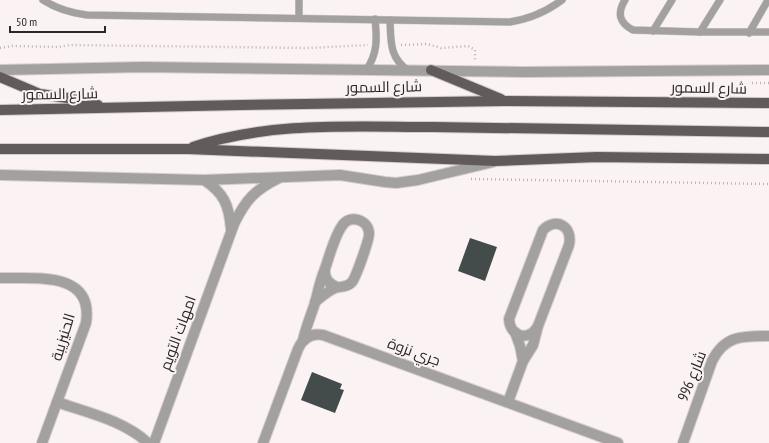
<svg xmlns="http://www.w3.org/2000/svg" width="769" height="443" font-family="'PT Sans Narrow',Cairo,sans-serif">
	<style>
		.building { fill: #444b4b }
		.lines { fill: none; stroke-linecap: round; stroke-linejoin: round }
		.lane-casing { stroke: #d5cdce; stroke-width: 8 }
		.street-casing { stroke: #d5cdce; stroke-width: 12 }
		.primary-casing { stroke: #d5cdce; stroke-width: 12 }
		.path { stroke: #bab3b4; stroke-width: 2.5; stroke-dasharray: 1 3; stroke-linecap: butt }
		.lane { stroke: #a3a0a0; stroke-width: 7 }
		.street { stroke: #a3a0a0; stroke-width: 10 }
		.primary { stroke: #615b5c; stroke-width: 10 }
		.labels { text-anchor: middle; stroke-width: 4; stroke-linejoin: round; paint-order: stroke }
		.street-label { font-size: 15px; fill: #2a2727; stroke: #faf2f3 }
	</style>
	<rect width="100%" height="100%" fill="#faf2f3"/>
	<g class="building">
		<polygon points="470,238 497,247 485,281 458,271"/>
		<polygon points="312,372 342,384 340,389 344,390 335,413 301,400"/>
	</g>
	<g class="lines">
		<g class="lane-casing">
			<g id="lane">
				<path d="M43,0c14,9 28,13 44,15l423,7c19,-3 36,-10 52,-22"/>
				<path d="M625,0c-8,13 -6,23 8,30l67,2h69"/>
				<polyline points="299,18 299,0"/>
				<path d="M390,20c1,21 -1,38 19,51"/>
				<polyline points="653,31 672,0"/>
				<polyline points="700,32 720,0"/>
				<polyline points="749,33 768,0"/>
				<path d="M366,70c12,-16 11,-32 9,-51"/>
			</g>
		</g>
		<g class="street-casing">
			<g id="street">
				<polyline points="0,70 143,67 523,72 769,70"/>
				<polyline points="0,175 204,180 340,175 385,182 396,183 418,180 493,162"/>
				<path d="M204,180c20,13 25,25 27,49"/>
				<path d="M0,278c34,1 94,-8 86,45l-44,120"/>
				<path d="M315,302c6,-5 13,-11 20,-14 6,-2 12,0 17,-6 4,-5 18,-44 17,-49 -1,-14 -20,-19 -27,-7 -7,9 -13,31 -17,43 -1,9 3,15 12,18"/>
				<polyline points="515,332 520,346 523,361"/>
				<path d="M303,340c3,-13 8,-25 12,-37 3,-11 5,-23 10,-34"/>
				<path d="M57,402c31,11 66,18 91,41"/>
				<path d="M508,402l15,-41 10,-16 5,-19 31,-81c4,-19 -13,-28 -26,-15l-34,89c1,18 20,23 29,7"/>
				<path d="M154,443l80,-219c12,-25 21,-34 45,-46"/>
				<path d="M263,443l35,-94c5,-11 13,-16 25,-14l295,108"/>
				<path d="M683,443l29,-82c13,-26 31,-25 57,-25"/>
			</g>
		</g>
		<g class="primary-casing">
			<g id="primary">
				<polyline points="431,70 501,99"/>
				<polyline points="0,77 40,94 81,100 98,105"/>
				<polyline points="0,110 241,105 504,101 769,103"/>
				<path d="M193,147c77,-26 161,-20 240,-20 112,1 224,3 336,5"/>
				<polyline points="0,149 188,149 495,161 597,157 769,159"/>
			</g>
		</g>
		<g class="path">
			<polyline points="401,45 427,44 441,48 468,46 475,50 475,62"/>
			<polyline points="0,48 12,46 58,47 70,45 309,48 368,45"/>
			<polyline points="752,83 769,83"/>
			<polyline points="471,179 769,184"/>
		</g>
		<use href="#lane" class="lane"/>
		<use href="#street" class="street"/>
		<use href="#primary" class="primary"/>
	</g>
	<g class="labels">
		<g class="street-label">
			<text transform="translate(384 87) rotate(-1)" y="5">شارع السمور</text>
			<text transform="translate(709 88) rotate(1)" y="5">شارع السمور</text>
			<text transform="translate(60 94) rotate(-1)" y="5">شارع السمور</text>
			<text transform="translate(178 333) rotate(-70)" y="5">امهات التويم</text>
			<text transform="translate(63 337) rotate(-73)" y="5">الحنيزيبة</text>
			<text transform="translate(414 352) rotate(20)" y="5">جري نزوة</text>
			<text transform="translate(692 376) rotate(-68)" y="5">شارع 996</text>
		</g>
	</g>
	<path d="M10 26v6h95v-6" fill="none" stroke="#2a2727" stroke-width="2"/>
	<text x="16" y="26" font-size="12" fill="#2a2727" stroke="#faf2f3" stroke-width="3" paint-order="stroke">50 m</text>
</svg>
